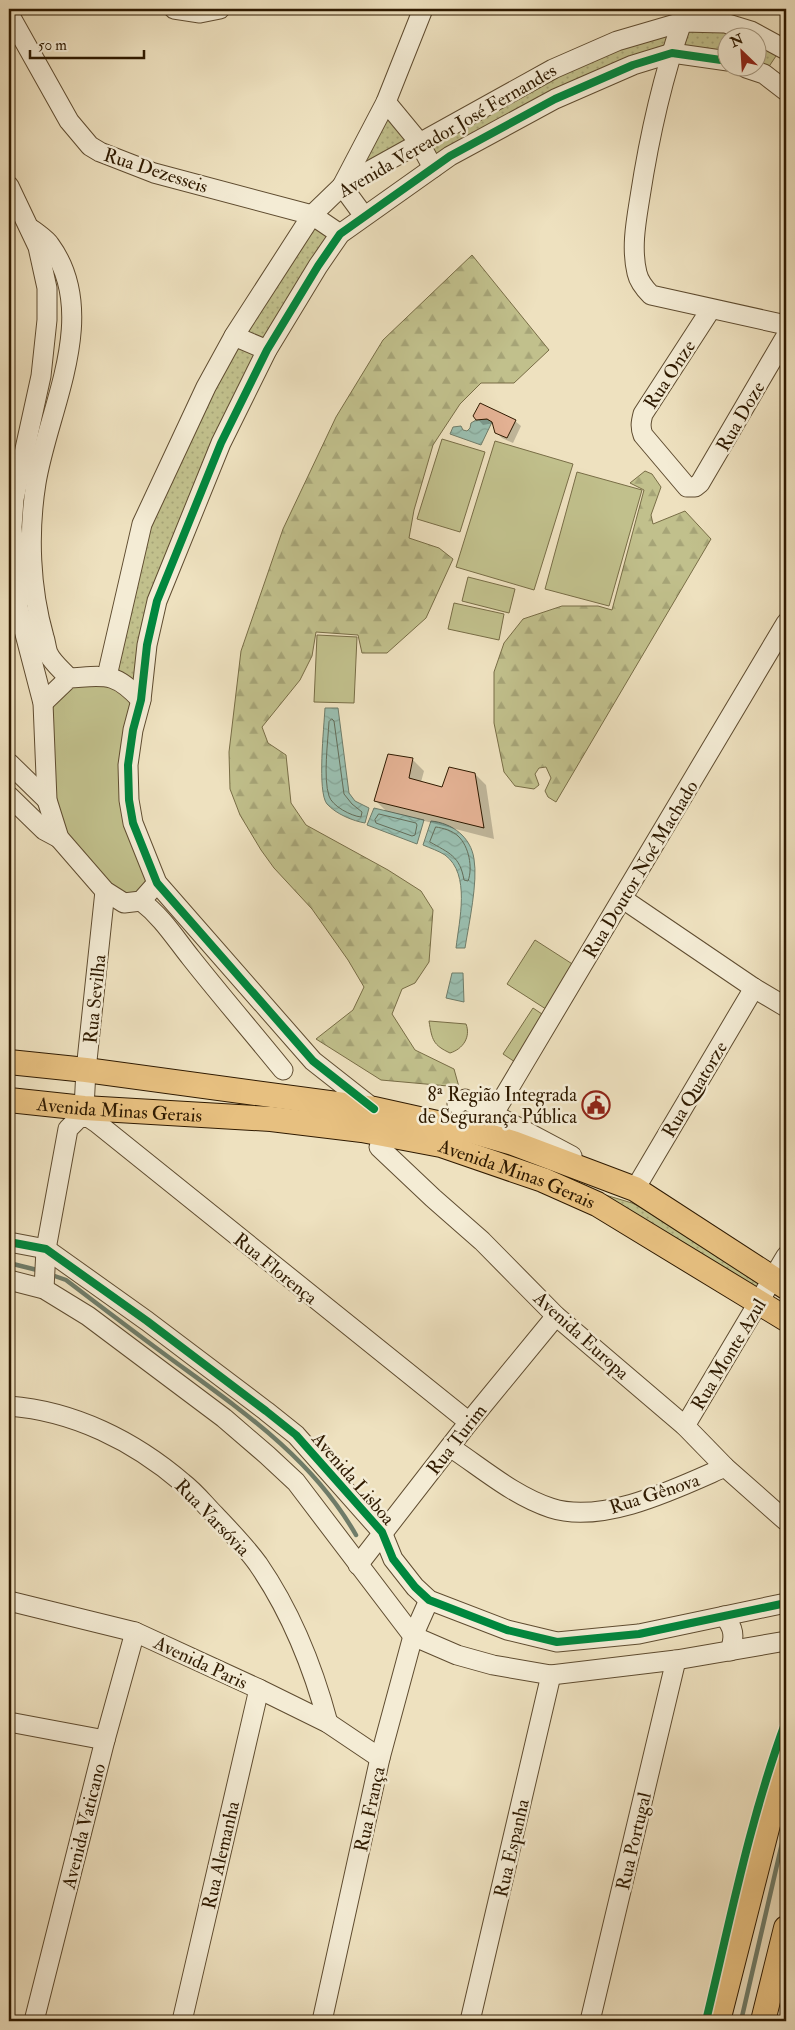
<svg xmlns="http://www.w3.org/2000/svg" width="795" height="2030" font-family="'IM FELL Double Pica',serif">
	<style>
		.grass { fill: url(#grass-dots); stroke: #786d46 }
		.forest { fill: url(#forest-firs); stroke: #786d46 }
		.green { fill: #c1c08c; stroke: #786d46 }
		.water { fill: url(#water-waves); stroke: #6f7c69 }
		.shadow { fill: #0003 }
		.lines { fill: none; stroke-linecap: round; stroke-linejoin: round }
		.shore { stroke: #646c58; stroke-width: 1 }
		.stream { stroke: #6f7c69; stroke-width: 4.5 }
		.building { fill: #e3b193; stroke: #2f1a00 }
		.minor-casing { stroke: #5f4c30; stroke-width: 21 }
		.major-casing { stroke: #2f1a00; stroke-width: 26 }
		.minor { stroke: #f4ecd5; stroke-width: 19 }
		.major { stroke: #e7c080; stroke-width: 24 }
		.cycleway-casing { stroke: #f4ecd5; stroke-width: 11 }
		.cycleway { stroke: #00873e; stroke-width: 8 }
		.labels { text-anchor: middle; stroke-width: 5; stroke-linejoin: round; paint-order: stroke }
		.street-label { font-size: 19px; fill: #2f1a00; stroke: #f4ecd5 }
		.poi-label { font-size: 19px; fill: #2f1a00; stroke: #f4ecd5; text-anchor: end }
	</style>
	<defs>
		<pattern id="grass-dots" width="8" height="8" patternUnits="userSpaceOnUse" patternTransform="scale(1.25)"><rect width="8" height="8" fill="#c1c08c"/><path d="M2 2h.1M6 6h.1" fill="none" stroke="#a6a477" stroke-width="1.8" stroke-linecap="round"/></pattern>
		<pattern id="forest-firs" width="22" height="20" patternUnits="userSpaceOnUse" patternTransform="scale(1.25)"><rect width="22" height="20" fill="#c1c08c"/><path d="M5 1l3.5 6h-7zM16 11l3.5 6h-7z" fill="#a6a477"/></pattern>
		<pattern id="water-waves" width="16" height="10" patternUnits="userSpaceOnUse" patternTransform="scale(1.25)"><rect width="16" height="10" fill="#9abeaf"/><path d="M0 5q4-4 8 0t8 0" fill="none" stroke="#85a395"/></pattern>
	</defs>
	<rect width="100%" height="100%" fill="#eee1bf"/>
	<filter id="stains"><feTurbulence type="fractalNoise" baseFrequency=".004" numOctaves="4"/><feColorMatrix values="0 0 0 0 .2 0 0 0 0 .09 0 0 0 0 .02 0 0 0 .5 -.17"/></filter>
	<radialGradient id="worn" r=".72"><stop offset=".6" stop-color="#630" stop-opacity="0"/><stop offset="1" stop-color="#630" stop-opacity=".3"/></radialGradient>
	<g class="grass">
		<polygon points="682,22 725,23 751,31 782,47 764,74 746,68 758,68 758,38 728,38 727,61 672,53 633,65 555,99 450,156 433,168 418,143 342,186 386,102 419,142 553,69 617,41"/>
		<polygon points="312,215 340,234 267,350 157,601 141,700 107,676 142,524 182,442"/>
		<polygon points="602,1194 632,1203 661,1217 760,1283 756,1289"/>
	</g>
	<g class="forest">
		<polygon points="472,255 549,350 514,383 481,383 460,404 433,445 414,510 409,538 439,548 453,559 426,618 387,653 362,653 358,635 316,632 312,656 300,680 262,727 268,743 286,755 291,803 306,825 388,870 421,891 433,910 429,962 415,983 402,989 392,1014 415,1050 454,1069 459,1087 381,1080 316,1039 353,1010 364,987 348,960 312,909 274,868 261,850 240,815 230,789 229,752 241,651 283,529 336,417 383,340"/>
		<polygon points="645,471 652,474 661,487 651,515 653,524 685,511 711,539 556,802 548,797 545,791 551,778 546,767 539,768 535,774 539,785 534,789 515,786 504,772 494,723 494,672 504,643 523,619 562,606 598,606 612,610 644,490 630,483"/>
	</g>
	<g class="green">
		<polygon points="442,439 485,452 460,532 417,519"/>
		<polygon points="495,441 573,464 534,590 456,567"/>
		<polygon points="577,472 642,490 609,606 545,589"/>
		<polygon points="468,577 515,589 509,613 462,601"/>
		<polygon points="454,603 504,614 499,640 448,629"/>
		<polygon points="317,635 357,637 354,703 314,702"/>
		<polygon points="107,676 141,700 128,765 157,883 124,902 59,838 43,703 69,678"/>
		<polygon points="535,940 577,967 549,1011 507,984"/>
		<polygon points="533,1008 545,1016 515,1062 503,1054"/>
		<path d="M429,1021l37,3c5,13 -3,25 -16,29 -17,-8 -18,-13 -21,-32z"/>
	</g>
	<g class="water">
		<polygon points="487,419 492,422 481,445 450,434 453,427 461,426 463,430 467,431 470,428 471,423 476,420"/>
		<path d="M325,708h13l11,85 6,8 14,7 -4,15c-12,-2 -29,-9 -38,-19 -10,-12 -3,-77 -2,-96z"/>
		<polygon points="374,808 424,820 417,844 367,825"/>
		<path d="M431,821c21,2 40,16 43,38 4,23 -5,64 -9,89h-9c3,-27 15,-74 -11,-93 -6,-4 -15,-7 -22,-10z"/>
		<polygon points="452,973 463,973 464,1002 446,998"/>
	</g>
	<g class="shadow">
		<polygon points="475,416 515,421 521,426 513,443 502,438 496,432 494,423 483,425"/>
		<polygon points="389,755 413,760 424,771 421,782 443,788 475,774 486,785 494,839 386,811 375,800"/>
	</g>
	<g class="lines">
		<g class="shore">
			<path d="M332,719l2,2 10,73 8,10 10,8 -1,5c-10,-1 -29,-11 -32,-21 -6,-18 -1,-55 0,-74z"/>
			<polygon points="379,814 416,823 417,825 415,835 412,836 376,823 375,820"/>
			<path d="M436,827c7,1 17,4 22,9 11,10 15,32 10,45l-4,-1c-4,-24 -15,-27 -34,-38z"/>
		</g>
		<g class="stream">
			<polyline points="9,1263 41,1271"/>
			<path d="M49,1274l17,6c34,26 67,51 101,76 71,52 144,100 189,179"/>
			<polyline points="741,2021 786,1826"/>
		</g>
	</g>
	<g class="building">
		<polygon points="480,403 516,420 507,438 495,433 492,422 487,419 476,420 473,416"/>
		<polygon points="388,754 413,758 409,778 442,787 449,767 475,773 484,828 374,801"/>
	</g>
	<g class="lines">
		<g class="minor-casing">
			<g id="minor">
				<polyline points="174,9 200,13 220,9"/>
				<polyline points="9,14 69,121 90,146 100,152 154,173 312,215 340,234"/>
				<path d="M682,22c-20,57 -33,116 -42,175 -4,25 -9,51 -3,76 2,9 7,15 14,22l135,30"/>
				<polyline points="746,68 764,74 786,91"/>
				<polyline points="386,102 419,142 433,168"/>
				<polyline points="9,186 38,247 47,288 47,320 41,376 14,499 12,527 18,607 43,703 47,800 59,838 105,891 124,903 141,901 157,883"/>
				<polyline points="364,216 342,186 386,102 423,9"/>
				<path d="M33,230c6,5 13,9 17,15 51,70 -2,164 -14,238 -8,50 -6,105 8,154 2,5 2,13 5,18 4,8 14,16 20,23"/>
				<path d="M711,309l-68,105c-2,8 -3,13 0,21l44,52h8l5,-4 86,-147"/>
				<polyline points="234,336 267,350"/>
				<polyline points="107,676 142,524 206,387 234,336 312,215 342,186 553,69 617,41 682,22 725,23 751,31 786,50"/>
				<path d="M43,703l26,-25c36,-2 45,-7 72,22"/>
				<polyline points="9,763 47,800"/>
				<polyline points="9,796 44,830 59,838"/>
				<polyline points="623,899 754,988 786,1007"/>
				<path d="M141,901c21,16 34,37 50,57 30,38 62,75 92,112"/>
				<polyline points="457,1104 465,1099 572,1156"/>
				<polyline points="84,1108 86,1070 105,891"/>
				<polyline points="374,1109 313,1061 157,883 133,823 129,800 128,765 133,730 141,700 147,645 157,601 221,443 267,350 318,266 340,234 450,156 555,99 633,65 672,53 728,61"/>
				<polyline points="493,1115 786,623"/>
				<polyline points="379,1147 433,1198 482,1241 556,1316 685,1426 725,1467 786,1521"/>
				<polyline points="635,1189 754,988"/>
				<polyline points="9,1242 46,1249 147,1321 266,1411 296,1435 382,1532 393,1559 415,1587 429,1600 507,1630 557,1642 639,1634 786,1603"/>
				<polyline points="9,1280 44,1289 88,1316 224,1418 267,1455 296,1482 413,1636 457,1655 493,1665 551,1675 676,1660 786,1641"/>
				<polyline points="44,1289 46,1249 68,1129 79,1118 88,1117 97,1123 469,1422"/>
				<path d="M9,1406c65,5 125,35 174,77 12,9 22,22 32,32 15,16 30,31 43,49 33,48 55,103 70,159"/>
				<polyline points="685,1426 786,1256"/>
				<path d="M450,1447c32,21 64,49 101,61 52,17 126,-20 174,-41"/>
				<polyline points="358,1565 469,1422 556,1316"/>
				<polyline points="9,1601 135,1632 259,1689 328,1723 380,1758"/>
				<path d="M724,1616c10,12 11,20 6,35"/>
				<polyline points="9,1722 105,1740"/>
				<polyline points="34,2021 105,1740 135,1632"/>
				<polyline points="182,2021 259,1689"/>
				<polyline points="322,2021 380,1758 413,1636 429,1600"/>
				<polyline points="470,2021 551,1675"/>
				<polyline points="590,2021 676,1660"/>
			</g>
		</g>
		<g class="major-casing">
			<g id="major">
				<polyline points="9,1062 86,1070 374,1109 464,1129 513,1143 635,1189 786,1287"/>
				<path id="s1" d="M9,1100l75,8 187,11 91,11 79,15 102,35 54,24 189,115"/>
				<polyline points="718,2021 775,1797 786,1760"/>
				<polyline points="763,2021 786,1928"/>
			</g>
		</g>
		<use href="#minor" class="minor"/>
		<use href="#major" class="major"/>
		<g class="cycleway-casing">
			<g id="cycleway">
				<polyline points="374,1109 313,1061 157,883 133,823 129,800 128,765 133,730 141,700 147,645 157,601 221,443 267,350 318,266 340,234 450,156 555,99 633,65 672,53 728,61"/>
				<polyline points="9,1242 46,1249 147,1321 266,1411 296,1435 382,1532 393,1559 415,1587 429,1600 507,1630 557,1642 639,1634 786,1603"/>
				<path d="M706,2021c24,-100 44,-203 80,-300"/>
			</g>
		</g>
		<use href="#cycleway" class="cycleway"/>
	</g>
	<defs>
		<g id="civic-ring" transform="scale(1.4375)"><circle r="9.5" fill="#f4ecd5" stroke="#8f2418" stroke-width="1.5"/><path d="M-.6-6.5H3V-4.5H.6V-3L4-1V1h2V6H-6V1h2V-1L-.6-3ZM-1.2 2.5V6h2.4V2.5Z" fill="#8f2418"/></g>
	</defs>
	<g fill-rule="evenodd">
		<use href="#civic-ring" x="596" y="1105"/>
	</g>
	<g class="labels">
		<g class="street-label">
			<text transform="translate(447 130) rotate(-30)" y="7">Avenida Vereador José Fernandes</text>
			<text transform="translate(156 170) rotate(18)" y="7">Rua Dezesseis</text>
			<text transform="translate(669 374) rotate(-57)" y="7">Rua Onze</text>
			<text transform="translate(740 416) rotate(-60)" y="7">Rua Doze</text>
			<text transform="translate(640 869) rotate(-59)" y="7">Rua Doutor Noé Machado</text>
			<text transform="translate(94 999) rotate(-84)" y="7">Rua Sevilha</text>
			<text transform="translate(694 1089) rotate(-59)" y="7">Rua Quatorze</text>
			<text dy="7" stroke="none"><textPath href="#s1" startOffset="111">Avenida Minas Gerais</textPath></text>
			<text dy="7" stroke="none"><textPath href="#s1" startOffset="516">Avenida Minas Gerais</textPath></text>
			<text transform="translate(276 1268) rotate(39)" y="7">Rua Florença</text>
			<text transform="translate(582 1335) rotate(42)" y="7">Avenida Europa</text>
			<text transform="translate(728 1354) rotate(-59)" y="7">Rua Monte Azul</text>
			<text transform="translate(456 1439) rotate(-52)" y="7">Rua Turim</text>
			<text transform="translate(354 1478) rotate(49)" y="7">Avenida Lisboa</text>
			<text transform="translate(654 1493) rotate(-18)" y="7">Rua Gênova</text>
			<text transform="translate(213 1517) rotate(46)" y="7">Rua Varsóvia</text>
			<text transform="translate(201 1662) rotate(25)" y="7">Avenida Paris</text>
			<text transform="translate(369 1809) rotate(-78)" y="7">Rua França</text>
			<text transform="translate(83 1826) rotate(-76)" y="7">Avenida Vaticano</text>
			<text transform="translate(633 1841) rotate(-77)" y="7">Rua Portugal</text>
			<text transform="translate(511 1848) rotate(-77)" y="7">Rua Espanha</text>
			<text transform="translate(220 1855) rotate(-77)" y="7">Rua Alemanha</text>
		</g>
		<g class="poi-label">
			<text x="577" y="1101">8ª Região Integrada<tspan x="577" dy="22">de Segurança Pública</tspan></text>
		</g>
	</g>
	<rect width="795" height="2030" fill="none" stroke="#eee1bf" stroke-width="30"/>
	<rect x="10" y="10" width="775" height="2010" fill="none" stroke="#2f1a00" stroke-width="2.5"/>
	<rect x="15" y="15" width="765" height="2000" fill="none" stroke="#2f1a00"/>
	<g transform="translate(742 52) rotate(335)"><circle r="24" fill="#f4ecd5" stroke="#a59880"/>
	<path d="M0-4L9 19L0 12L-9 19Z" fill="#8f2418"/>
	<text y="-8" font-size="14" font-weight="bold" text-anchor="middle" fill="#2f1a00">N</text>
	</g>
	<path d="M30 50v8h114v-8" fill="none" stroke="#2f1a00" stroke-width="2.5"/>
	<text x="38" y="50" font-size="15" fill="#2f1a00" stroke="#f4ecd5" stroke-width="4" paint-order="stroke">50 m</text>
	<rect width="100%" height="100%" filter="url(#stains)"/>
	<rect width="100%" height="100%" fill="url(#worn)"/>
</svg>
